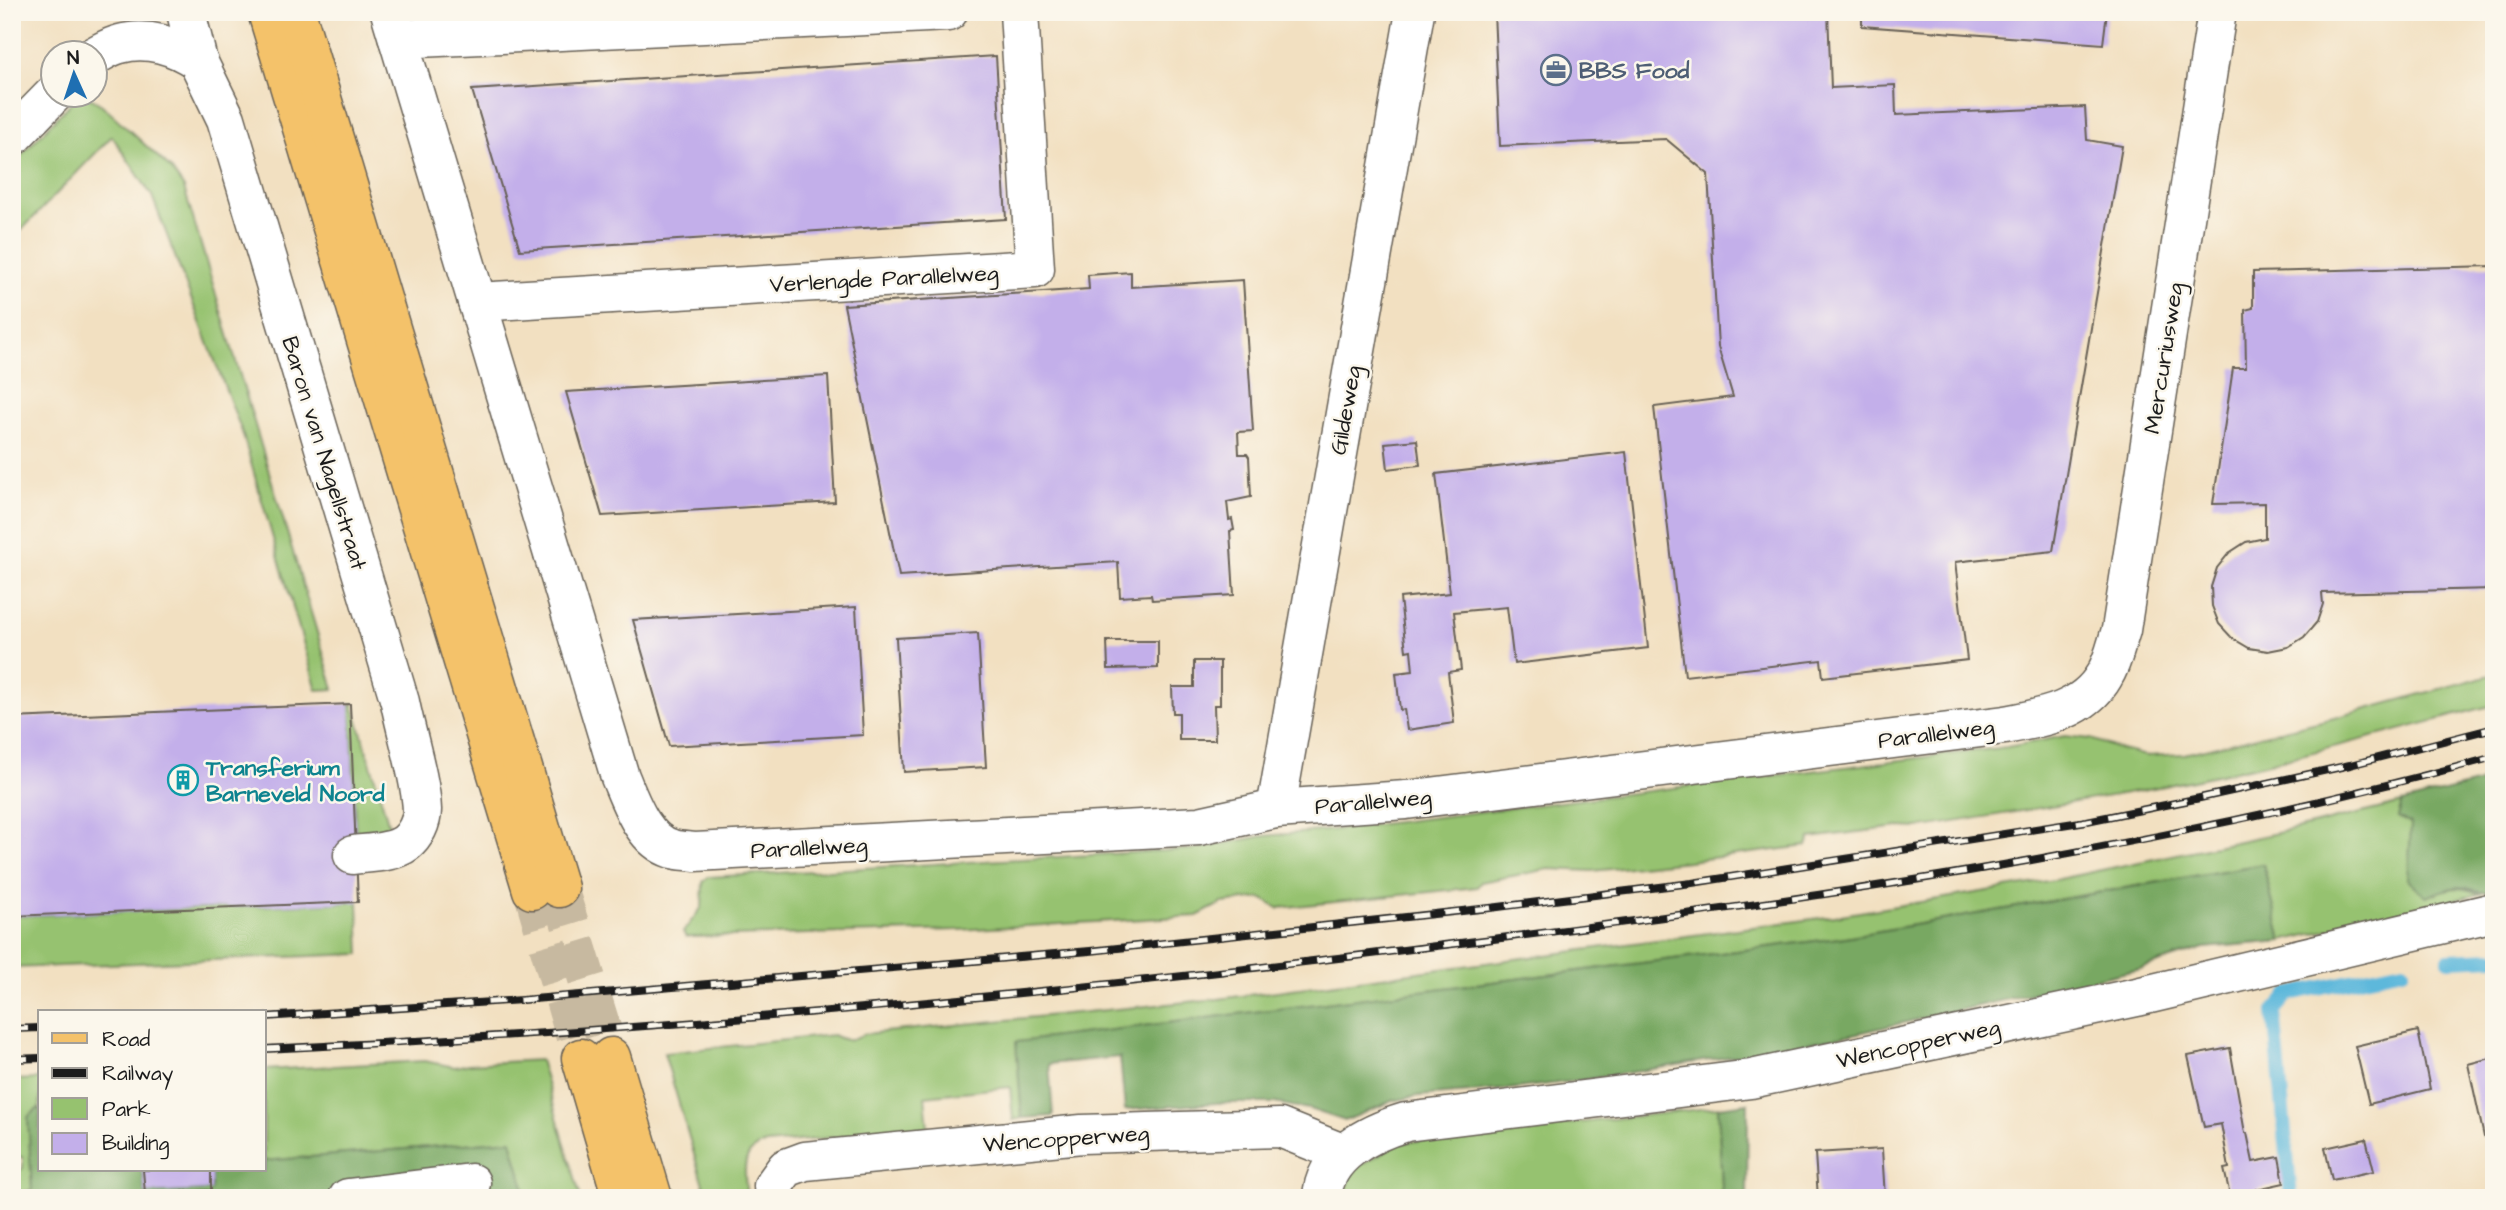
<svg xmlns="http://www.w3.org/2000/svg" width="2506" height="1210" font-family="'Architects Daughter',sans-serif">
	<style>
		.green { fill: #96c26f; stroke: #596f46; stroke-width: 2 }
		.forest { fill: #78a862; stroke: #4a623f; stroke-width: 2 }
		.lines { fill: none; stroke-linecap: round; stroke-linejoin: round }
		.stream { stroke: #5db8db; stroke-width: 14 }
		.building { fill: #c3afea }
		.major-tunnel { stroke: #c7b9a0; stroke-width: 38; stroke-dasharray: 38 19; stroke-linecap: butt }
		.minor-casing { stroke: #676156; stroke-width: 41 }
		.major-casing { stroke: #676156; stroke-width: 41 }
		.minor { stroke: #fff; stroke-width: 38 }
		.major { stroke: #f4c26a; stroke-width: 38 }
		.rail-casing { stroke: #1c1c1c; stroke-width: 8 }
		.rail { stroke: #fbf7ec; stroke-width: 5; stroke-dasharray: 16; stroke-linecap: butt }
		.labels { text-anchor: middle; stroke-width: 5; stroke-linejoin: round; paint-order: stroke }
		.service-label { font-size: 23px; font-weight: bold; fill: #4e5e75; stroke: #fbf7ec; text-anchor: start }
		.street-label { font-size: 23px; fill: #1c1c1c; stroke: #fbf7ec }
		.culture-label { font-size: 23px; font-weight: bold; fill: #0d838f; stroke: #fbf7ec; text-anchor: start }
	</style>
	<rect width="100%" height="100%" fill="#fbf7ec"/>
	<filter id="ink" filterUnits="userSpaceOnUse"><feTurbulence type="fractalNoise" baseFrequency=".0143" numOctaves="2"/><feDisplacementMap in="SourceGraphic" scale="14" xChannelSelector="R" yChannelSelector="G"/><feConvolveMatrix kernelMatrix="1 2 1 2 8 2 1 2 1" color-interpolation-filters="sRGB"/></filter>
	<filter id="wash" filterUnits="userSpaceOnUse"><feTurbulence type="fractalNoise" baseFrequency=".00686" numOctaves="4" result="noise"/><feDisplacementMap in="SourceGraphic" scale="28" xChannelSelector="R" yChannelSelector="G"/><feGaussianBlur stdDeviation="1.57" result="paint"/><feColorMatrix in="noise" values="0 0 0 0 0 0 0 0 0 0 0 0 0 0 0 0 0 1.4 0 .05"/><feComposite in="paint" operator="in"/></filter>
	<g filter="url(#wash)">
		<rect width="100%" height="100%" fill="#f2e0c1"/>
		<g class="green">
			<polygon points="77,96 92,99 102,105 171,169 184,188 334,689 317,690 242,432 152,196 112,136 12,240 12,165"/>
			<path d="M2494,674v31c-92,24 -185,50 -278,70 -98,22 -199,36 -298,53l-19,-1 -89,11 -3,8 -119,15 -96,10 -43,-2 -68,13 -4,5 -199,21 -17,-10 -39,5 -25,13 -239,14 -265,7h-7l-3,-5 19,-25 1,-25 5,-5 487,-28 68,-13 69,-6 675,-83 58,-11 26,3 31,11 24,6 38,-2 150,-36z"/>
			<polygon points="350,704 353,704 391,832 356,842"/>
			<path d="M2402,803l-4,14 14,7 14,73c24,-9 30,-13 54,-3l-198,47 -19,-77 -424,74 -822,104 5,76 -9,2 -3,-33 -85,9 3,32 -161,16c-29,5 -22,31 -20,54h-40l-43,-145 169,-18c11,6 21,7 31,-1l354,-35 617,-83 219,-36 242,-51z"/>
			<polygon points="358,902 360,954 12,968 12,916"/>
			<polygon points="540,1060 581,1198 527,1198 510,1140 264,1161 264,1070 424,1061 455,1067 469,1064"/>
			<polygon points="40,1079 40,1107 28,1117 32,1191 12,1194 12,1175 23,1168 23,1158 12,1153 12,1080"/>
			<polygon points="1718,1107 1722,1187 1720,1198 1344,1198 1352,1170 1399,1143"/>
		</g>
		<g class="forest">
			<path d="M2494,779v112c-19,4 -19,-4 -34,-4 -12,0 -23,6 -34,10l-18,-17 3,-56 -13,-7 4,-14z"/>
			<polygon points="2263,864 2282,941 2204,948 2140,969 1854,1034 1754,1053 1582,1080 1510,1089 1419,1096 1392,1101 1345,1121 1309,1109 1274,1103 1217,1103 1125,1110 1120,1057 1049,1064 1053,1116 1022,1118 1016,1042 1839,938"/>
			<polygon points="1748,1103 1747,1198 1720,1198 1722,1187 1718,1107"/>
			<polygon points="40,1107 40,1170 143,1170 145,1193 211,1190 211,1170 264,1170 264,1161 511,1140 527,1198 12,1198 12,1194 32,1191 28,1117"/>
		</g>
		<g class="lines">
			<g class="stream">
				<polyline points="2449,960 2494,958"/>
				<polyline points="2291,1198 2274,1011 2289,994 2403,970"/>
			</g>
		</g>
		<g id="blocks">
			<g class="building">
				<polygon points="1494,12 1828,12 1831,88 1895,85 1896,115 2085,107 2087,140 2122,146 2053,551 1955,562 1967,660 1823,677 1821,660 1685,676 1654,407 1733,397 1718,347 1708,174 1666,139 1500,146"/>
				<polygon points="1862,12 2107,12 2103,44 1862,26"/>
				<polygon points="996,56 1006,219 520,250 472,90"/>
				<polygon points="2494,266 2494,589 2322,593 2323,604 2317,622 2304,637 2288,647 2268,651 2249,648 2232,638 2219,624 2212,606 2211,587 2217,568 2229,553 2246,542 2265,538 2265,503 2213,504 2233,368 2246,368 2245,310 2253,308 2253,272"/>
				<polygon points="1131,272 1131,287 1243,280 1253,431 1238,432 1239,454 1247,454 1249,457 1251,497 1227,502 1229,520 1232,519 1234,530 1230,531 1234,595 1152,600 1151,595 1120,597 1118,562 899,576 844,305 1089,289 1088,275"/>
				<polygon points="828,376 835,502 602,516 566,392"/>
				<polygon points="1417,440 1420,465 1388,469 1385,443"/>
				<polygon points="1626,452 1648,648 1514,664 1507,607 1454,612 1461,670 1448,672 1454,723 1407,730 1404,709 1400,710 1396,673 1413,671 1411,650 1406,651 1400,598 1450,593 1436,474"/>
				<polygon points="856,607 863,735 669,746 633,620"/>
				<polygon points="978,633 986,767 904,772 896,638"/>
				<polygon points="1107,641 1158,641 1158,668 1108,669"/>
				<polygon points="1194,661 1220,661 1220,705 1214,705 1215,740 1179,740 1179,713 1173,713 1172,687 1194,687"/>
				<polygon points="350,704 358,902 12,916 12,718"/>
				<polygon points="2418,1031 2430,1089 2369,1104 2355,1046"/>
				<polygon points="2230,1048 2245,1133 2247,1133 2253,1162 2279,1157 2284,1183 2230,1195 2224,1169 2229,1168 2221,1124 2204,1127 2188,1056"/>
				<polygon points="2491,1058 2494,1070 2494,1134 2484,1137 2468,1064"/>
				<polygon points="2366,1139 2374,1171 2332,1180 2325,1148"/>
				<polygon points="1882,1149 1885,1198 1818,1198 1815,1153"/>
				<polygon points="143,1170 211,1170 211,1190 145,1193"/>
			</g>
		</g>
	</g>
	<g filter="url(#ink)">
		<use href="#blocks" fill-opacity="0" stroke="#676156" stroke-width="2"/>
		<g class="lines">
			<g class="major-tunnel">
				<polyline points="559,888 611,1057"/>
				<polyline points="532,890 581,1058"/>
			</g>
			<g class="minor-casing">
				<g id="minor">
					<path d="M186,12l12,49 28,58 174,583c6,31 21,78 22,108 0,12 -7,26 -16,33 -13,10 -37,10 -53,12"/>
					<path d="M390,12l230,765c11,26 23,63 52,72 7,2 16,2 23,3l504,-26 77,-17 130,-9 599,-75c37,-7 79,-14 99,-49 9,-14 12,-31 17,-46l96,-618"/>
					<polyline points="398,39 948,12"/>
					<path d="M94,56c8,-4 17,-10 26,-12 27,-8 56,2 78,17"/>
					<polyline points="12,137 54,94"/>
					<polyline points="477,302 1035,269 1019,12"/>
					<polyline points="1276,809 1415,12"/>
					<polyline points="348,1198 471,1183"/>
					<polyline points="774,1198 773,1186 786,1168 805,1161 1082,1134 1280,1128 1342,1153"/>
					<path d="M1322,1198c2,-43 47,-65 84,-76l345,-43 386,-82 357,-85"/>
				</g>
			</g>
			<g class="major-casing">
				<g id="major">
					<polyline points="267,12 532,890"/>
					<polyline points="296,12 559,888"/>
					<polyline points="611,1057 653,1198"/>
					<polyline points="581,1058 622,1198"/>
				</g>
			</g>
			<use href="#minor" class="minor"/>
			<use href="#major" class="major"/>
			<g class="rail-casing">
				<g id="rail">
					<polyline points="264,1017 522,1000 1090,951 1490,908 1692,883 2087,821 2200,798 2350,765 2494,728"/>
					<polyline points="12,1029 40,1028"/>
					<path d="M264,1049c392,-18 783,-54 1172,-103 356,-43 712,-94 1058,-189"/>
					<polyline points="12,1059 40,1058"/>
				</g>
			</g>
			<use href="#rail" class="rail"/>
		</g>
	</g>
	<defs>
		<g id="office-ring" transform="scale(1.575)"><circle r="9.5" fill="#fbf7ec" stroke="#5c6f8a" stroke-width="1.5"/><path d="M-6-3h4V-5.5h4V-3h4V5H-6ZM-1-4.5V-3h2v-1.5ZM-6 0V1H6V0Z" fill="#5c6f8a"/></g>
		<g id="building-ring" transform="scale(1.575)"><circle r="9.5" fill="#fbf7ec" stroke="#0f9aa8" stroke-width="1.5"/><path d="M-4-6H4V6H1V3H-1V6H-4ZM-2.5-4.3h1.7v1.8h-1.7ZM.8-4.3h1.7v1.8H.8ZM-2.5-1h1.7V.8h-1.7ZM.8-1h1.7V.8H.8Z" fill="#0f9aa8"/></g>
	</defs>
	<g fill-rule="evenodd">
		<use href="#office-ring" x="1556" y="70"/>
		<use href="#building-ring" x="183" y="780"/>
	</g>
	<g class="labels">
		<g class="service-label">
			<text x="1579" y="78">BBS Food</text>
		</g>
		<g class="street-label">
			<text transform="translate(884 278) rotate(-3)" y="8">Verlengde Parallelweg</text>
			<text transform="translate(2163 358) rotate(-81)" y="8">Mercuriusweg</text>
			<text transform="translate(1345 410) rotate(-80)" y="8">Gildeweg</text>
			<text transform="translate(325 453) rotate(73)" y="8">Baron van Nagellstraat</text>
			<text transform="translate(1936 733) rotate(-7)" y="8">Parallelweg</text>
			<text transform="translate(1373 801) rotate(-5)" y="8">Parallelweg</text>
			<text transform="translate(809 847) rotate(-3)" y="8">Parallelweg</text>
			<text transform="translate(1918 1043) rotate(-12)" y="8">Wencopperweg</text>
			<text transform="translate(1066 1138) rotate(-4)" y="8">Wencopperweg</text>
		</g>
		<g class="culture-label">
			<text x="206" y="775">Transferium<tspan x="206" dy="26">Barneveld Noord</tspan></text>
		</g>
	</g>
	<rect width="2506" height="1210" fill="none" stroke="#fbf7ec" stroke-width="42"/>
	<rect x="38" y="1010" width="228" height="161" fill="#fbf7ec" stroke="#a29f99" stroke-width="2"/>
	<rect x="52" y="1033" width="35" height="10" fill="#f4c26a" stroke="#a29f99" stroke-width="2"/>
	<text x="102" y="1046" font-size="21" fill="#1c1c1c">Road</text>
	<rect x="52" y="1068" width="35" height="10" fill="#1c1c1c" stroke="#a29f99" stroke-width="2"/>
	<text x="102" y="1080" font-size="21" fill="#1c1c1c">Railway</text>
	<rect x="52" y="1098" width="35" height="21" fill="#96c26f" stroke="#a29f99" stroke-width="2"/>
	<text x="102" y="1116" font-size="21" fill="#1c1c1c">Park</text>
	<rect x="52" y="1133" width="35" height="21" fill="#c3afea" stroke="#a29f99" stroke-width="2"/>
	<text x="102" y="1150" font-size="21" fill="#1c1c1c">Building</text>
	<g transform="translate(74 74) rotate(357)"><circle r="33" fill="#fbf7ec" stroke="#a29f99" stroke-width="2"/>
	<path d="M0-5L12 26L0 18L-12 26Z" fill="#1f6fb2"/>
	<text y="-10" font-size="19" font-weight="bold" text-anchor="middle" fill="#1c1c1c">N</text>
	</g>
</svg>
